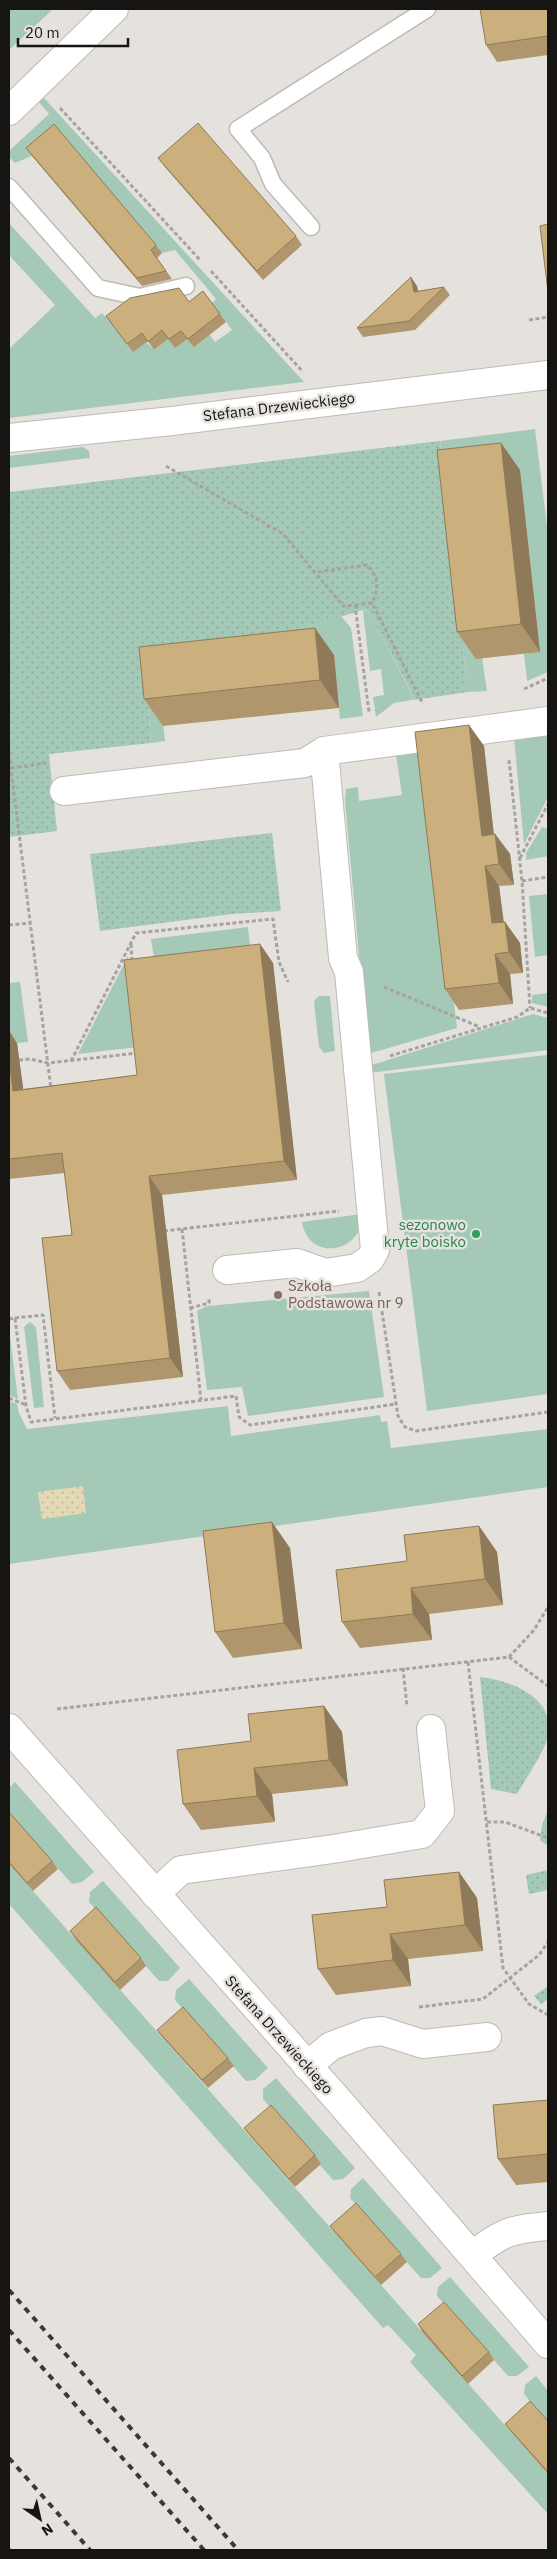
<svg xmlns="http://www.w3.org/2000/svg" width="557" height="2559" font-family="'IBM Plex Sans',sans-serif">
	<style>
		.grass { fill: #a4c9b6 }
		.sand { fill: url(#sand-dots) }
		.park { fill: url(#park-dots) }
		.lines { fill: none; stroke-linecap: round; stroke-linejoin: round }
		.lane-casing { stroke: #bebbb6; stroke-width: 19 }
		.street-casing { stroke: #bebbb6; stroke-width: 30 }
		.path { stroke: #a7a4a0; stroke-width: 3; stroke-dasharray: 4 2.5; stroke-linecap: butt }
		.lane { stroke: #fff; stroke-width: 16 }
		.street { stroke: #fff; stroke-width: 28 }
		.rail { stroke: #3b3937; stroke-width: 4; stroke-dasharray: 6 6; stroke-linecap: butt }
		.wall { fill: #af966c }
		.shaded-wall { fill: #8e7a58 }
		.building { fill: #cbaf7d; stroke: #8e7a58 }
		.leisure-dot { fill: #2e9e5b; stroke: #e5e2dd; stroke-width: 2 }
		.education-dot { fill: #8d6e63; stroke: #e5e2dd; stroke-width: 2 }
		.labels { text-anchor: middle; stroke-width: 5; stroke-linejoin: round; paint-order: stroke }
		.street-label { font-size: 15px; fill: #161513; stroke: #e5e2dd }
		.leisure-label { font-size: 15px; fill: #27864d; stroke: #e5e2dd; text-anchor: end }
		.education-label { font-size: 15px; fill: #785e54; stroke: #e5e2dd; text-anchor: start }
	</style>
	<defs>
		<pattern id="sand-dots" width="8" height="8" patternUnits="userSpaceOnUse" patternTransform="scale(1.25)"><rect width="8" height="8" fill="#e3d9b4"/><path d="M2 2h.1M6 6h.1" fill="none" stroke="#c2b99a" stroke-width="1.8" stroke-linecap="round"/></pattern>
		<pattern id="park-dots" width="8" height="8" patternUnits="userSpaceOnUse" patternTransform="scale(1.25)"><rect width="8" height="8" fill="#a4c9b6"/><path d="M2 2h.1M6 6h.1" fill="none" stroke="#8cac9c" stroke-width="1.8" stroke-linecap="round"/></pattern>
	</defs>
	<rect width="100%" height="100%" fill="#e5e2dd"/>
	<g class="grass">
		<polygon points="9,9 53,9 9,50"/>
		<path d="M44,98l260,284 -295,36v-69l46,-44 -46,-50v-32l86,95 7,-5c16,18 39,19 52,37l14,-11 41,-5 6,8 17,-12 -20,-27 4,-4 -41,-49 -13,3 -102,-121 -28,24 -17,7 -6,-6v-6l40,-37 -10,-12z"/>
		<polygon points="535,429 548,534 548,672 527,681 524,654 540,651 520,470 482,658 487,691 468,692 440,441"/>
		<polygon points="83,447 89,451 90,458 9,468 9,456"/>
		<polygon points="367,609 413,696 412,700 394,703 376,717 373,697 384,695 381,669 370,671 363,611"/>
		<polygon points="341,616 351,628 363,716 340,719 334,655 158,674 165,741 151,743 143,648 277,635"/>
		<polygon points="548,734 548,797 524,844 514,738"/>
		<polygon points="418,750 425,753 457,1028 368,1054 345,801 346,789 358,787 359,801 402,795 396,754"/>
		<polygon points="542,827 548,829 548,856 526,860 526,853"/>
		<polygon points="548,894 548,955 535,957 529,896"/>
		<polygon points="248,927 250,946 154,957 151,939"/>
		<polygon points="128,956 138,1047 78,1054"/>
		<polygon points="20,982 28,1042 17,1043 16,1040 9,1041 9,983"/>
		<polygon points="548,993 548,1007 532,1003 532,995"/>
		<polygon points="319,996 330,996 335,1051 324,1053 319,1047 314,1001"/>
		<polygon points="533,1014 548,1018 548,1050 369,1073 369,1066"/>
		<polygon points="547,1055 548,1394 427,1411 384,1074"/>
		<path d="M362,1214c1,40 -54,48 -60,8z"/>
		<polygon points="369,1291 384,1397 248,1416 242,1387 207,1390 197,1311 207,1306"/>
		<polygon points="30,1322 36,1327 44,1407 34,1408 24,1327"/>
		<polygon points="9,1327 9,1328 18,1399 9,1395"/>
		<polygon points="9,1401 17,1404 19,1413 27,1429 228,1406 231,1436 380,1415 381,1422 387,1421 391,1448 548,1429 548,1487 9,1564"/>
		<polygon points="15,1782 94,1872 82,1882 72,1884 9,1813 9,1788"/>
		<polygon points="9,1864 548,2474 548,2514 410,2362 416,2355 388,2325 383,2328 9,1904"/>
		<polygon points="103,1881 180,1968 168,1981 159,1981 89,1902 90,1892"/>
		<polygon points="189,1979 268,2068 255,2080 246,2081 175,2000 176,1990"/>
		<polygon points="276,2078 355,2168 343,2179 333,2180 263,2099 263,2089"/>
		<polygon points="363,2178 442,2268 430,2278 421,2278 350,2198 351,2189"/>
		<polygon points="450,2277 529,2367 517,2376 508,2376 437,2296 438,2287"/>
		<polygon points="536,2376 548,2391 548,2423 524,2394 525,2385"/>
	</g>
	<polygon class="sand" points="83,1486 86,1513 42,1519 38,1492"/>
	<g class="park">
		<polygon points="440,441 468,692 413,700 413,695 367,609 277,635 143,648 151,743 49,754 57,831 9,837 9,492"/>
		<polygon points="272,833 281,911 232,914 100,931 90,854"/>
		<path d="M480,1677c29,3 76,20 68,59 -2,13 -23,44 -31,58l-26,-5z"/>
		<polygon points="548,1810 548,1846 540,1840 542,1825"/>
		<polygon points="548,1870 548,1890 529,1894 526,1875"/>
		<polygon points="548,1986 548,1999 541,2004 534,1996"/>
	</g>
	<g class="lines">
		<g class="lane-casing">
			<g id="lane">
				<polyline points="9,187 98,288 140,297 186,286"/>
				<polyline points="311,227 273,184 262,158 238,129 427,9"/>
			</g>
		</g>
		<g class="street-casing">
			<g id="street">
				<polyline points="9,111 114,9"/>
				<polyline points="9,438 172,421 548,375"/>
				<polyline points="64,791 305,763 324,751 548,721"/>
				<polyline points="227,1270 297,1263 325,1273 357,1268 370,1259 375,1250 349,972 343,958 324,751"/>
				<polyline points="9,1728 339,2101 548,2344"/>
				<polyline points="155,1894 181,1870 333,1849 422,1834 440,1811 431,1729"/>
				<polyline points="307,2066 331,2046 366,2033 382,2031 423,2044 487,2037"/>
				<path d="M473,2255c29,-23 38,-26 75,-29"/>
			</g>
		</g>
		<g class="path">
			<polyline points="60,108 201,261"/>
			<polyline points="211,271 303,372"/>
			<polyline points="529,320 548,317"/>
			<polyline points="166,466 283,534 343,606 355,605 369,712"/>
			<path d="M318,572l49,-7c12,12 12,24 5,38"/>
			<polyline points="355,605 372,603 423,704"/>
			<polyline points="524,689 548,678"/>
			<polyline points="9,753 51,1089"/>
			<polyline points="509,760 522,881 530,1008"/>
			<polyline points="11,768 46,763"/>
			<polyline points="520,858 548,804"/>
			<polyline points="522,881 548,877"/>
			<polyline points="9,925 30,923"/>
			<polyline points="131,944 132,963"/>
			<polyline points="384,987 480,1027"/>
			<polyline points="390,1056 517,1017 530,1008 548,1013"/>
			<polyline points="19,1060 30,1059 48,1063 138,1053"/>
			<polyline points="71,1061 136,933 273,919 279,962 288,982"/>
			<polyline points="182,1229 201,1400"/>
			<polyline points="164,1231 339,1211"/>
			<polyline points="379,1292 398,1416 405,1427 416,1431 548,1412"/>
			<polyline points="190,1308 209,1303 209,1298"/>
			<polyline points="15,1318 43,1315 55,1418"/>
			<polyline points="9,1319 15,1318 26,1406 31,1422 236,1396 239,1417 250,1425 396,1404"/>
			<polyline points="9,1398 26,1405"/>
			<polyline points="509,1657 548,1686"/>
			<polyline points="468,1662 503,1968 529,2004 548,2015"/>
			<polyline points="403,1668 407,1707"/>
			<polyline points="57,1709 509,1657 534,1630 548,1607"/>
			<polyline points="487,1822 505,1822 548,1838"/>
			<polyline points="419,2007 483,1999 539,1955 548,1942"/>
			<polyline points="9,2548 10,2550"/>
		</g>
		<use href="#lane" class="lane"/>
		<use href="#street" class="street"/>
		<g class="rail">
			<polyline points="9,2290 238,2550"/>
			<polyline points="9,2330 204,2550"/>
			<polyline points="9,2458 90,2550"/>
		</g>
	</g>
	<g class="wall">
		<polygon points="548,9 548,55 497,62 486,45"/>
		<polygon points="26,148 156,245 162,253 157,258 172,279 142,286 32,156"/>
		<polygon points="158,158 296,236 302,245 263,280 164,166"/>
		<polygon points="417,286 418,291 444,287 450,295 415,330 363,337 357,328"/>
		<polygon points="203,291 226,322 194,347 187,339 175,348 168,339 154,350 148,341 133,352 106,316 189,302"/>
		<polygon points="501,443 520,470 540,652 476,659 457,632"/>
		<polygon points="334,655 339,708 163,726 144,699"/>
		<polygon points="469,725 484,746 494,834 495,834 510,854 514,885 499,886 504,922 505,922 520,943 523,973 510,974 513,1004 459,1010 445,989"/>
		<polygon points="260,944 273,963 297,1180 162,1195 183,1377 70,1390 57,1371 72,1235 65,1173 9,1179 9,1031 17,1043 23,1089 137,1075"/>
		<polygon points="479,1526 497,1552 503,1605 429,1614 432,1640 360,1648 342,1622 407,1561"/>
		<polygon points="290,1548 302,1649 233,1658 215,1632"/>
		<polygon points="324,1706 342,1732 348,1786 272,1794 275,1822 201,1830 183,1804 251,1741"/>
		<polygon points="9,1812 52,1861 58,1869 33,1891 9,1864"/>
		<polygon points="459,1872 477,1898 483,1951 408,1959 411,1986 336,1995 318,1969 387,1907"/>
		<polygon points="70,1931 141,1958 146,1966 120,1990 76,1940"/>
		<polygon points="157,2030 228,2058 234,2066 208,2088 163,2038"/>
		<polygon points="548,2100 548,2182 516,2185 498,2159"/>
		<polygon points="244,2128 315,2155 321,2164 295,2187 250,2136"/>
		<polygon points="330,2226 401,2254 407,2262 381,2285 336,2234"/>
		<polygon points="418,2324 489,2352 494,2360 468,2384 423,2333"/>
		<polygon points="548,2421 548,2474 511,2432 505,2424"/>
	</g>
	<g class="shaded-wall">
		<polygon points="411,277 417,286 419,300 414,292"/>
		<polygon points="501,443 520,470 540,652 521,624"/>
		<polygon points="315,628 334,655 339,708 320,680"/>
		<polygon points="469,725 484,746 496,856 482,836"/>
		<polygon points="495,834 510,854 514,885 499,864"/>
		<polygon points="485,866 499,886 506,944 492,923"/>
		<polygon points="505,922 520,943 523,973 509,952"/>
		<polygon points="260,944 273,963 297,1180 284,1161"/>
		<polygon points="495,954 510,974 513,1004 499,983"/>
		<polygon points="9,1031 17,1043 26,1109 13,1091 9,1060"/>
		<polygon points="149,1176 162,1195 183,1377 170,1358"/>
		<polygon points="272,1522 290,1548 302,1649 284,1623"/>
		<polygon points="479,1526 497,1552 503,1605 485,1579"/>
		<polygon points="411,1588 429,1614 432,1640 413,1614"/>
		<polygon points="324,1706 342,1732 348,1786 329,1760"/>
		<polygon points="254,1768 272,1794 275,1822 257,1796"/>
		<polygon points="459,1872 477,1898 483,1951 465,1925"/>
		<polygon points="390,1934 408,1959 411,1986 393,1960"/>
	</g>
	<g class="building">
		<polygon points="480,9 548,9 548,36 486,45"/>
		<polygon points="198,123 296,236 257,271 158,158"/>
		<polygon points="54,124 156,245 151,250 166,271 137,278 26,148"/>
		<polygon points="548,224 548,292 540,226"/>
		<polygon points="411,277 414,292 444,287 409,321 357,328"/>
		<polygon points="179,288 189,302 203,291 220,314 188,339 181,331 169,339 162,330 148,342 142,333 127,344 106,316 130,298"/>
		<polygon points="501,443 521,624 457,632 437,450"/>
		<polygon points="315,628 320,680 144,699 139,647"/>
		<polygon points="469,725 482,836 495,834 499,864 485,866 492,923 505,922 509,952 495,954 499,983 445,989 415,732"/>
		<polygon points="260,944 284,1161 149,1176 170,1358 57,1371 42,1238 72,1235 62,1153 9,1159 9,1060 13,1091 137,1075 124,960"/>
		<polygon points="272,1522 284,1623 215,1632 203,1531"/>
		<polygon points="479,1526 485,1579 411,1588 413,1614 342,1622 336,1570 407,1561 404,1535"/>
		<polygon points="324,1706 329,1760 254,1768 257,1796 183,1804 177,1750 251,1741 248,1714"/>
		<polygon points="9,1812 52,1861 27,1883 9,1862"/>
		<polygon points="459,1872 465,1925 390,1934 393,1960 318,1969 312,1915 387,1907 384,1880"/>
		<polygon points="96,1907 141,1958 115,1982 70,1931"/>
		<polygon points="183,2007 228,2058 202,2080 157,2030"/>
		<polygon points="548,2100 548,2154 498,2159 493,2105"/>
		<polygon points="271,2105 315,2155 289,2179 244,2128"/>
		<polygon points="356,2203 401,2254 375,2277 330,2226"/>
		<polygon points="444,2302 489,2352 462,2376 418,2324"/>
		<polygon points="530,2401 548,2421 548,2472 505,2424"/>
	</g>
	<circle class="leisure-dot" cx="476" cy="1234" r="5"/>
	<circle class="education-dot" cx="278" cy="1295" r="5"/>
	<g class="labels">
		<g class="street-label">
			<text transform="translate(279 407) rotate(-7)" y="5">Stefana Drzewieckiego</text>
			<text transform="translate(279 2035) rotate(48)" y="5">Stefana Drzewieckiego</text>
		</g>
		<g class="leisure-label">
			<text x="466" y="1230">sezonowo<tspan x="466" dy="17">kryte boisko</tspan></text>
		</g>
		<g class="education-label">
			<text x="288" y="1291">Szkoła<tspan x="288" dy="17">Podstawowa nr 9</tspan></text>
		</g>
	</g>
	<rect width="557" height="2559" fill="none" stroke="#161513" stroke-width="20"/>
	<g transform="translate(40 2519) rotate(146)" stroke="#e5e2dd" stroke-width="4" paint-order="stroke">
	<path d="M0-4L9 19L0 12L-9 19Z" fill="#161513"/>
	<text y="-8" font-size="14" font-weight="bold" text-anchor="middle" fill="#161513">N</text>
	</g>
	<path d="M18 38v8h110v-8" fill="none" stroke="#161513" stroke-width="2.5"/>
	<text x="25" y="38" font-size="15" fill="#161513" stroke="#e5e2dd" stroke-width="4" paint-order="stroke">20 m</text>
</svg>
